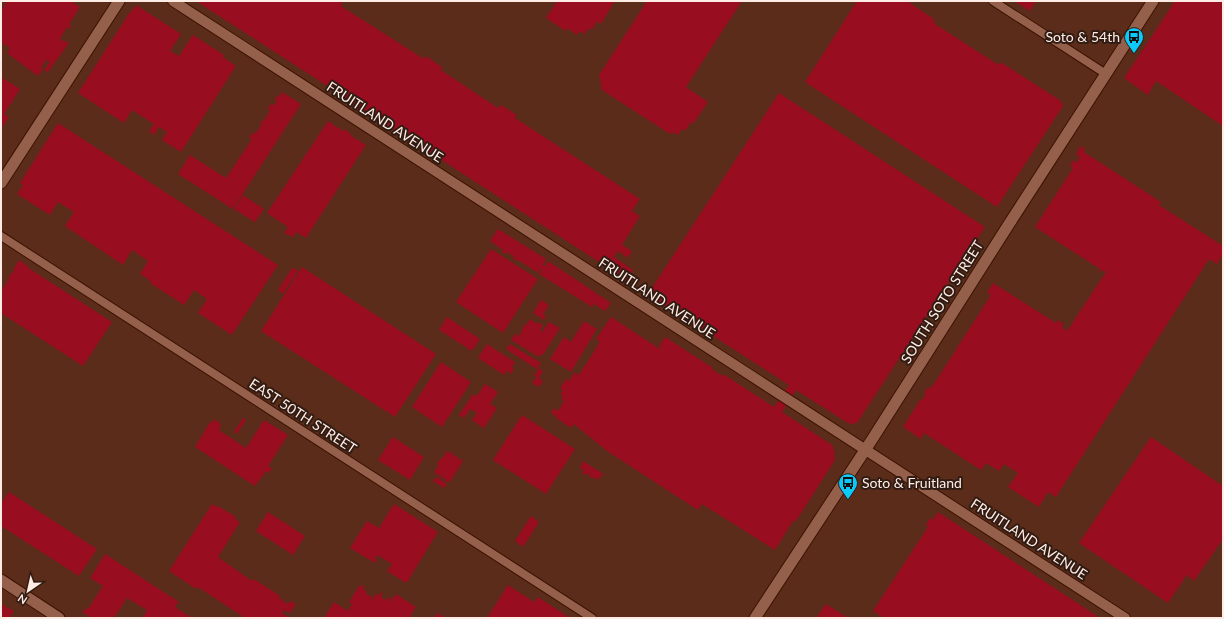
<svg xmlns="http://www.w3.org/2000/svg" width="1224" height="619" font-family="Lato,sans-serif">
	<style>
		.building { fill: #990d20 }
		.lines { fill: none; stroke-linecap: round; stroke-linejoin: round }
		.minor-casing { stroke: #3d1200; stroke-width: 10 }
		.tertiary-casing { stroke: #3d1200; stroke-width: 12 }
		.secondary-casing { stroke: #3d1200; stroke-width: 13 }
		.minor { stroke: #94604c; stroke-width: 8 }
		.tertiary { stroke: #94604c; stroke-width: 10 }
		.secondary { stroke: #94604c; stroke-width: 11 }
		.labels { text-anchor: middle; stroke-width: 4; stroke-linejoin: round; paint-order: stroke }
		.poi-label { font-size: 14px; fill: #ffece5; stroke: #311c13; text-anchor: end }
		.street-label { font-size: 14px; fill: #ffece5; stroke: #311c13 }
	</style>
	<rect width="100%" height="100%" fill="#5a2c19"/>
	<g class="building">
		<polygon points="7,1 71,1 80,7 69,24 71,26 69,29 67,27 60,39 65,42 66,41 69,43 48,72 44,70 50,62 46,60 41,68 43,69 38,76 7,53 10,48 1,42 1,11"/>
		<polygon points="196,1 341,1 343,3 341,6 424,59 426,56 442,67 441,70 498,108 501,105 517,115 515,118 640,199 632,211 640,216 622,245 632,251 628,258 618,251 614,257 633,270 627,280"/>
		<polygon points="557,1 615,1 601,24 597,21 592,30 589,28 584,34 580,31 577,35 567,28 566,31 546,18"/>
		<polygon points="647,1 742,1 686,87 708,102 693,124 691,122 685,131 682,129 678,135 672,132 670,134 602,90 599,75"/>
		<polygon points="857,1 907,1 934,19 935,24 997,64 1002,63 1061,101 1063,106 997,207 805,82"/>
		<polygon points="1014,1 1036,1 1030,11"/>
		<polygon points="1175,1 1223,1 1223,126 1156,81 1148,95 1124,78"/>
		<polygon points="136,5 181,34 170,51 179,56 193,35 224,55 223,57 236,66 181,152 162,140 167,132 159,127 154,135 149,131 154,124 132,110 124,123 78,93 130,12 131,12"/>
		<polygon points="1,77 20,89 4,114 9,117 1,129"/>
		<polygon points="282,92 301,104 233,209 178,174 190,155 226,178 252,139 249,138 253,132 255,134 262,124 260,123 261,120 263,122 270,111 268,109 271,104 274,105 277,101 275,100 277,96 279,97"/>
		<polygon points="779,93 985,227 857,423 852,424 848,423 796,390 782,412 832,445 834,448 833,449 835,452 834,455 836,456 834,458 835,460 796,521 793,521 775,550 702,504 698,510 607,451 574,424 571,428 555,417 556,416 551,413 554,408 558,411 564,401 561,398 563,396 560,394 563,390 560,388 566,379 569,381 575,372 579,375 600,342 596,339 611,317 660,349 661,347 659,346 665,337 713,368 712,369 722,376 723,374 774,407 789,385 648,294"/>
		<polygon points="328,121 343,131 344,129 351,134 350,135 366,145 306,238 296,232 293,237 284,233 288,227 267,213"/>
		<polygon points="58,123 278,265 232,335 198,313 207,299 194,290 184,305 150,283 151,281 140,274 148,261 132,250 123,265 65,226 74,212 58,202 50,215 17,194 23,185 20,183"/>
		<polygon points="1081,146 1085,149 1084,152 1161,202 1159,205 1223,246 1223,254 1217,264 1209,259 1056,497 1048,492 1039,507 1008,487 1018,473 1004,464 999,471 986,463 981,470 924,433 921,439 903,427 920,400 922,400 926,394 924,393 927,388 929,389 931,386 932,387 991,295 987,293 993,283 1056,323 1058,320 1064,324 1062,327 1067,331 1106,272 1102,270 1101,272 1099,271 1100,269 1035,227 1073,168 1070,166 1073,160 1076,163 1080,157 1076,154"/>
		<polygon points="243,195 264,209 255,222 234,209"/>
		<polygon points="498,229 546,259 543,265 545,266 548,261 611,303 605,311 594,304 592,307 539,274 542,270 540,269 538,273 518,260 517,261 513,259 514,257 507,252 505,254 502,252 503,250 490,241"/>
		<polygon points="491,249 538,279 503,333 456,302"/>
		<polygon points="19,260 28,266 27,267 112,322 83,366 1,313 1,291 9,279 8,278 12,272 13,273 14,271 13,270"/>
		<polygon points="302,267 436,354 395,417 261,331"/>
		<polygon points="292,268 293,269 294,268 298,271 283,294 278,290"/>
		<polygon points="541,300 549,305 543,314 546,317 544,320 533,313"/>
		<polygon points="447,317 480,339 472,351 439,330"/>
		<polygon points="530,319 537,324 538,322 543,325 540,331 542,332 549,322 560,328 543,355 541,354 539,357 511,340 515,334 519,336 525,324 526,325"/>
		<polygon points="584,321 597,329 571,372 550,359 564,337 571,342"/>
		<polygon points="487,344 515,362 512,368 514,369 511,374 507,370 504,375 478,358"/>
		<polygon points="510,344 541,363 537,369 506,349"/>
		<polygon points="441,362 471,382 442,427 412,407"/>
		<polygon points="539,368 543,371 539,378 543,381 539,387 532,383 537,377 534,376"/>
		<polygon points="485,384 498,392 490,404 497,408 484,428 472,420 477,413 470,409 464,418 459,415 473,394 477,396"/>
		<polygon points="522,415 575,449 546,494 493,460"/>
		<polygon points="243,418 246,420 237,434 234,432"/>
		<polygon points="214,419 221,424 219,430 246,448 264,420 288,435 268,466 272,468 269,473 266,471 255,486 195,447 210,422 212,423"/>
		<polygon points="393,437 424,457 410,480 378,460"/>
		<polygon points="1151,437 1223,486 1223,539 1194,581 1187,575 1168,603 1079,543"/>
		<polygon points="447,451 450,453 451,452 453,453 452,454 463,461 450,482 448,481 447,482 445,481 446,480 443,477 442,479 440,478 441,476 438,474 437,475 435,474 436,473 434,472 439,465 437,464 442,457 443,458"/>
		<polygon points="583,461 602,473 603,475 602,476 601,476 598,480 594,477 593,479 589,476 590,474 589,473 587,475 582,473 584,470 580,468"/>
		<polygon points="436,477 447,484 444,488 433,481"/>
		<polygon points="9,492 97,549 79,576 1,526 1,504"/>
		<polygon points="212,504 217,507 218,506 236,517 235,519 240,522 218,557 252,581 254,579 280,596 279,598 288,604 290,601 296,604 290,613 284,610 282,613 290,618 245,618 198,587 196,589 169,571"/>
		<polygon points="394,504 438,532 409,579 410,580 409,581 408,580 406,583 387,571 392,564 377,555 375,558 377,559 375,563 350,548 367,521 379,528"/>
		<polygon points="268,512 305,536 293,555 256,531"/>
		<polygon points="938,512 1056,589 1100,618 884,618 873,611 928,527 926,525 930,518 933,520"/>
		<polygon points="531,516 539,522 523,547 515,541"/>
		<polygon points="105,554 179,602 175,607 192,618 142,618 147,610 127,598 114,618 92,618 82,612 87,608 88,609 103,586 90,578"/>
		<polygon points="361,585 365,587 363,589 367,592 365,595 367,594 372,597 371,599 372,600 376,593 379,596 381,592 383,593 381,597 386,600 389,597 391,598 389,602 390,602 396,594 416,607 409,618 324,618 334,602 348,611 352,604 349,602 359,586 360,587"/>
		<polygon points="508,585 534,602 538,597 570,618 487,618"/>
		<polygon points="1,604 14,611 9,618 1,618"/>
		<polygon points="826,604 848,618 816,618"/>
		<polygon points="438,613 445,618 437,618 435,617"/>
	</g>
	<g class="lines">
		<g class="minor-casing">
			<g id="minor">
				<polyline points="993,1 1106,74"/>
				<polyline points="1,236 592,618"/>
			</g>
		</g>
		<g class="tertiary-casing">
			<polyline id="tertiary" points="173,1 1125,618"/>
		</g>
		<g class="secondary-casing">
			<g id="secondary">
				<polyline points="1,183 119,1"/>
				<polyline points="1,580 59,618"/>
				<polyline points="755,618 873,438 1009,224 1153,1"/>
			</g>
		</g>
		<use href="#minor" class="minor"/>
		<use href="#tertiary" class="tertiary"/>
		<use href="#secondary" class="secondary"/>
	</g>
	<defs>
		<g id="bus-pin" transform="scale(1)"><path d="M0 17L-7.5 6A9.5 9.5 0 1 1 7.5 6Z" fill="#0bcafa" stroke="#311c13"/><path d="M-5-6H5V4H4V6H2V4H-2V6H-4V4H-5ZM-3.5-4V0h7V-4ZM-3.5 1.2v1.5H-2V1.2ZM2 1.2v1.5H3.5V1.2Z" fill="#111"/></g>
	</defs>
	<g fill-rule="evenodd">
		<use href="#bus-pin" x="1134" y="37"/>
		<use href="#bus-pin" x="848" y="483"/>
	</g>
	<g class="labels">
		<g class="poi-label">
			<text x="1120" y="42">Soto &amp; 54th</text>
			<text x="862" y="488" text-anchor="start">Soto &amp; Fruitland</text>
		</g>
		<g class="street-label">
			<text transform="translate(385 122) rotate(33)" y="5">FRUITLAND AVENUE</text>
			<text transform="translate(657 298) rotate(33)" y="5">FRUITLAND AVENUE</text>
			<text transform="translate(942 302) rotate(-58)" y="5">SOUTH SOTO STREET</text>
			<text transform="translate(303 416) rotate(33)" y="5">EAST 50TH STREET</text>
			<text transform="translate(1029 539) rotate(33)" y="5">FRUITLAND AVENUE</text>
		</g>
	</g>
	<rect width="1224" height="619" fill="none" stroke="#ffece5" stroke-width="4"/>
	<g transform="translate(28 591) rotate(214)" stroke="#311c13" stroke-width="3" paint-order="stroke">
	<path d="M0-3L7 15L0 10L-7 15Z" fill="#ffece5"/>
	<text y="-6" font-size="11" font-weight="bold" text-anchor="middle" fill="#ffece5">N</text>
	</g>
</svg>
